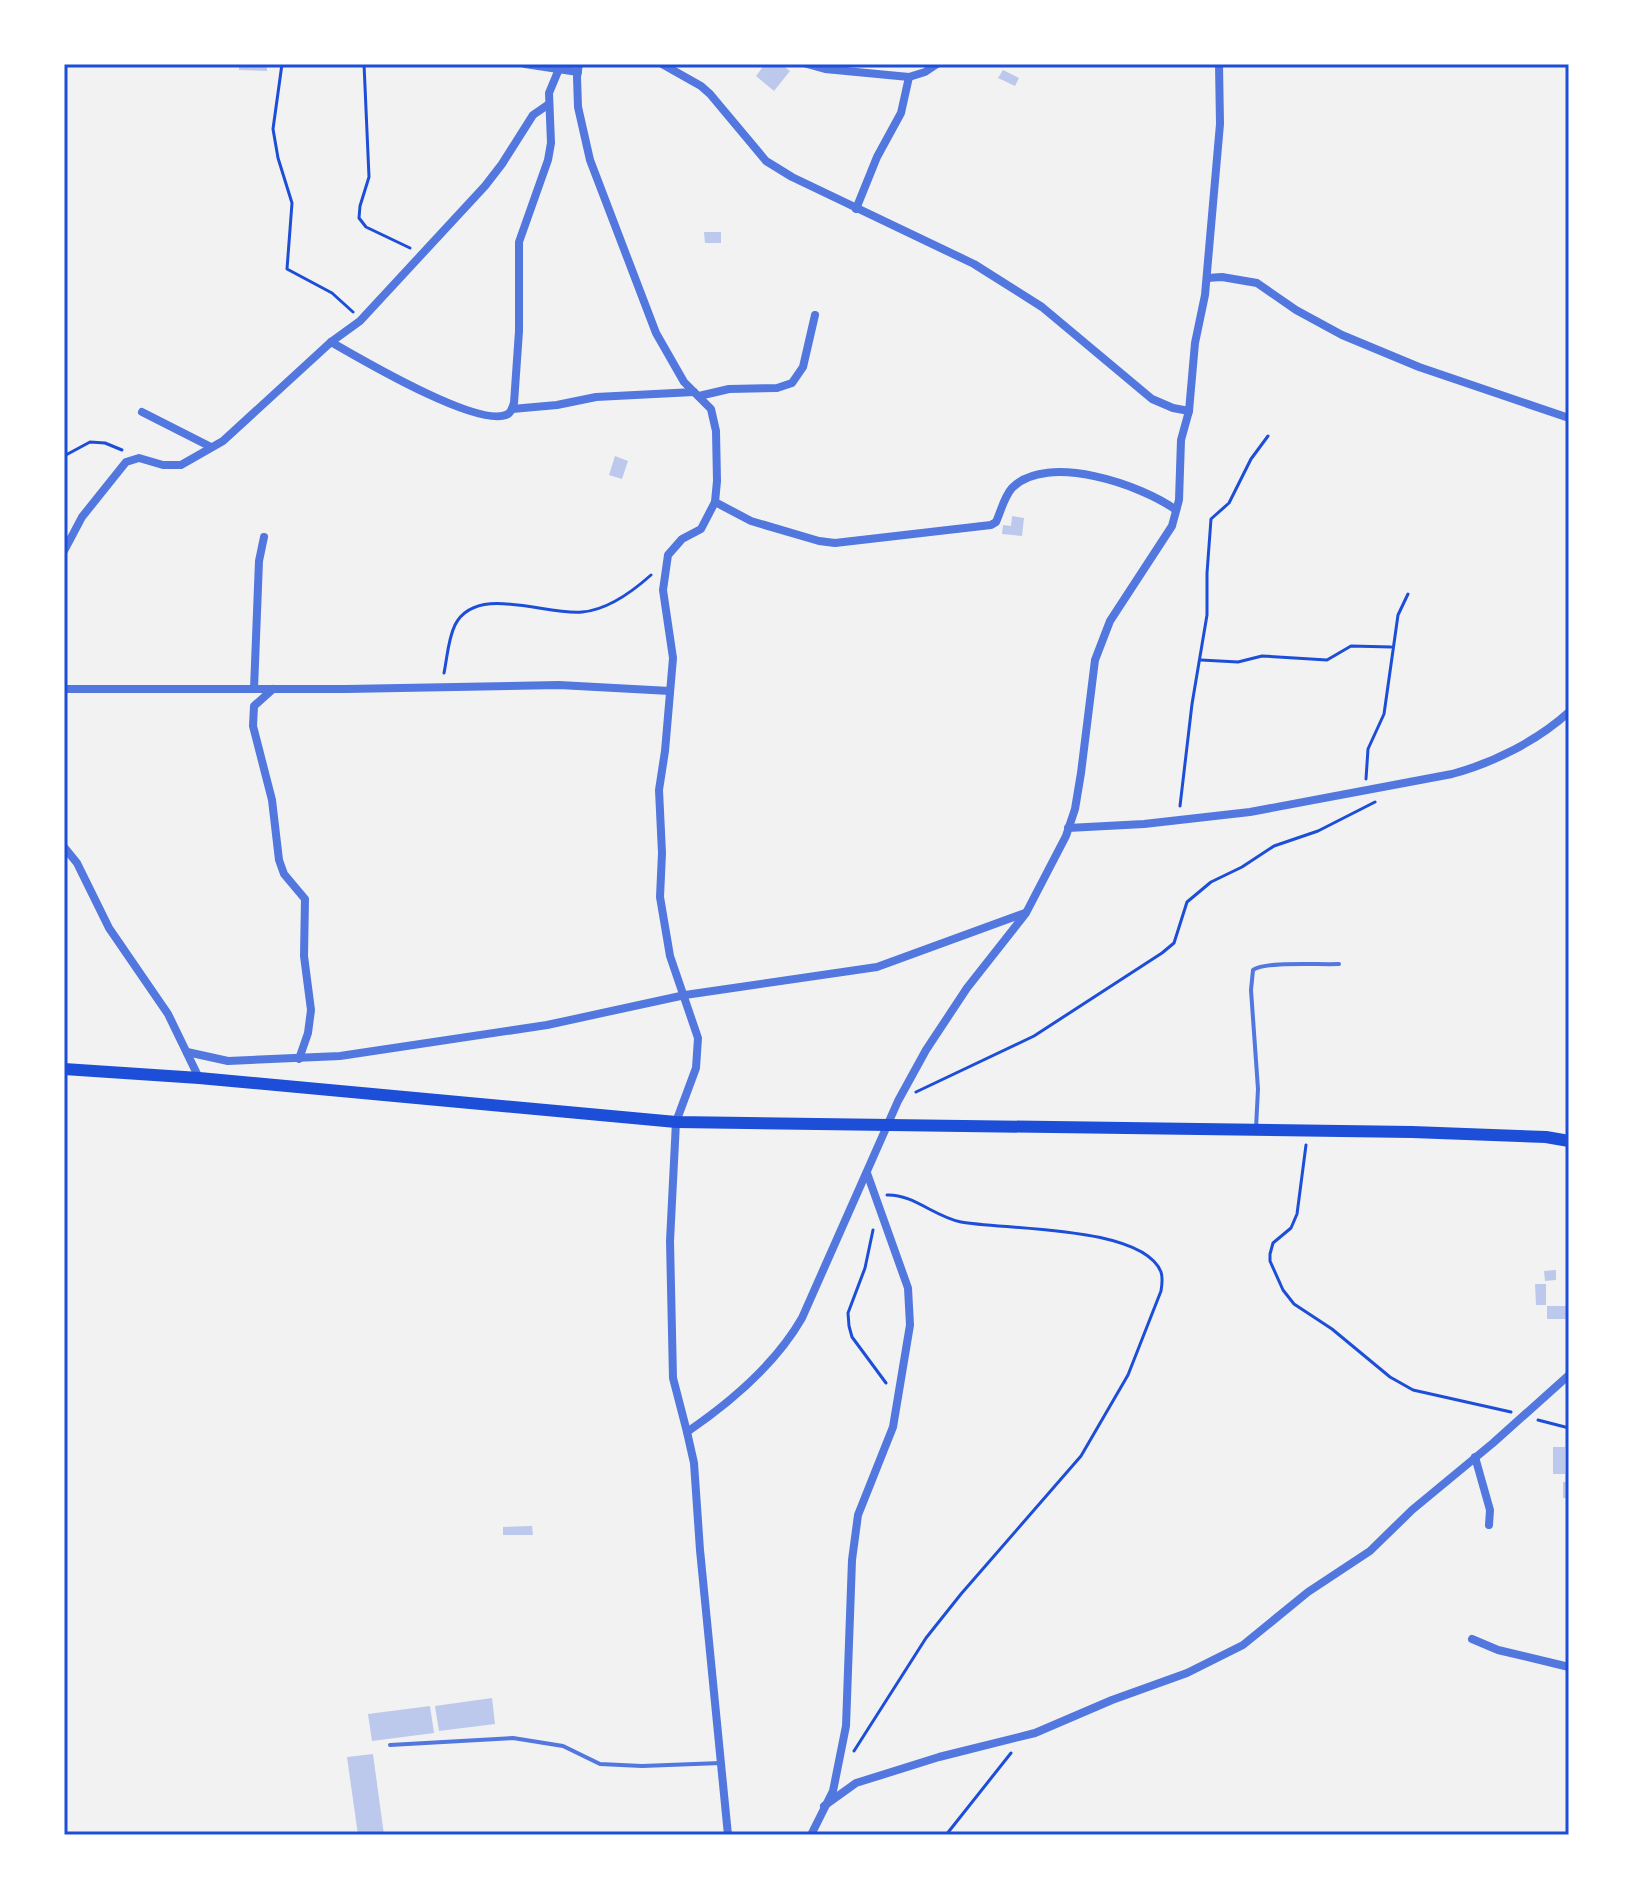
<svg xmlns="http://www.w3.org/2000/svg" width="1633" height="1899" font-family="'Alegreya Sans',sans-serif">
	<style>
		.building { fill: #bdc9ec }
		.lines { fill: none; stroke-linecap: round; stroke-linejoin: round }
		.path { stroke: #1d4ed8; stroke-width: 3 }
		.service { stroke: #5277de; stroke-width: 4 }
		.minor { stroke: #5277de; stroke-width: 8 }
		.secondary { stroke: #1d4ed8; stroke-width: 12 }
		.neatline { fill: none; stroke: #1d4ed8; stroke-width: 3 }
	</style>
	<rect width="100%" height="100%" fill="#f2f2f2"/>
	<g class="building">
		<polygon points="239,64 267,64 267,71 239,70"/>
		<polygon points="765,64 781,64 790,71 774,91 756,76"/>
		<polygon points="1003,70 1019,78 1015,86 998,78"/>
		<polygon points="704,232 721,232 721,243 705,243"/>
		<polygon points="615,456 628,461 622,479 609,475"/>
		<polygon points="1012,516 1024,518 1022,536 1002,534 1003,525 1011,526"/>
		<polygon points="1556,1270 1556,1280 1545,1281 1544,1271"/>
		<polygon points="1535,1284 1546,1284 1546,1305 1536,1305"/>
		<rect x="1547" y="1306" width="19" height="13"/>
		<rect x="1553" y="1447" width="12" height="27"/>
		<rect x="1563" y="1482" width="6" height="16"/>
		<polygon points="532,1526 533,1535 503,1535 503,1527"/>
		<polygon points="492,1698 495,1724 439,1731 435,1706"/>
		<polygon points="430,1706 434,1733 372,1741 368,1714"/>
		<polygon points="373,1754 384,1835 358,1835 347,1757"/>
	</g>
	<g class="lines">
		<g class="path">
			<polyline points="282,64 273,129 278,158 292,203 287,269 332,293 353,312"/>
			<polyline points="364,64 369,177 360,206 359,218 366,227 410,248"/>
			<polyline points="64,456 90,442 105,443 122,450"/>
			<polyline points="1201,660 1238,662 1262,656 1327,660 1351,646 1391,647"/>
			<path d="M444,673c3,-14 4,-34 11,-48 21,-42 92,-9 127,-13 26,-2 50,-20 69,-37"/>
			<polyline points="1366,779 1368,749 1384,714 1398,615 1408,594"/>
			<polyline points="1180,806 1192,704 1207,615 1207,573 1211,519 1229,503 1251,459 1268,436"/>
			<polyline points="916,1092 1034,1036 1162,953 1174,943 1187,902 1211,882 1242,867 1274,846 1318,831 1375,802"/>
			<polyline points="1306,1145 1297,1214 1291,1228 1273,1243 1270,1254 1270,1261 1283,1290 1294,1304 1332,1329 1390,1377 1413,1390 1511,1412"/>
			<polyline points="873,1230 865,1268 848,1313 849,1326 852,1337 886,1383"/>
			<polyline points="1538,1420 1569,1428"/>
			<path d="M854,1751l72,-113 35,-44 120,-138 47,-81 33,-84c1,-6 2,-13 0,-19 -19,-47 -158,-42 -200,-50 -26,-5 -48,-28 -74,-27"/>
			<polyline points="946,1835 1011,1753"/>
		</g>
		<g class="service">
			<path d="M1256,1128l2,-39 -7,-99 2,-20c14,-9 65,-5 86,-6"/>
			<polyline points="390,1745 513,1738 563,1746 600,1764 642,1766 721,1763"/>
		</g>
		<g class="minor">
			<polyline points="525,64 578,72"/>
			<polyline points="579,64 577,77 578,107 590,160 656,333 684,382 711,409 716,431 717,481 715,502 701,529 682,539 668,555 663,590 673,658 665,751 659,790 662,853 660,897 670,956 698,1038 696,1068 676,1122 670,1241 673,1378 687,1432"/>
			<polyline points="662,64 701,86 710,94 766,161 792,177 974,264 1042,307 1152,399 1173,408 1189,411"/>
			<polyline points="807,64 825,69 909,77 925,72 937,64"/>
			<polyline points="856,209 877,157 901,113 909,77"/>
			<polyline points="1207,278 1222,277 1257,283 1296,310 1342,335 1419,367 1569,418"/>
			<path d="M331,342c28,16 149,88 177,72 4,-3 4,-6 6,-11l5,-72v-89l29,-82 3,-17 -2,-50 10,-24"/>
			<polyline points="699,396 729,389 777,388 792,383 803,367 815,315"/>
			<polyline points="512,409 557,405 596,397 694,392"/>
			<polyline points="142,412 211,447"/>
			<path d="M715,502l36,19 68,20 16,2 156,-18 5,-3c5,-11 8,-25 16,-34 35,-36 130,-3 164,22"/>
			<polyline points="64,551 82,517 126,462 139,458 163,465 181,465 223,441 331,342 360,321 485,186 502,164 533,115 549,104"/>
			<polyline points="64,689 346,689 559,685 670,691"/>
			<polyline points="254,689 259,561 264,537"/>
			<polyline points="273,689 254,706 253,726 272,800 279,860 284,874 305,899 304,956 311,1010 308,1033 299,1059"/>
			<path d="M1068,828l76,-4 106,-12 202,-38c41,-11 85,-33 117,-62"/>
			<polyline points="64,847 77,863 109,928 168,1014 199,1078"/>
			<polyline points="187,1052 228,1061 340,1056 547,1025 685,995 877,967 1025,913"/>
			<polyline points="1475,1457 1490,1510 1489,1525"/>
			<polyline points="1472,1639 1498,1650 1569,1667"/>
			<polyline points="824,1806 856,1783 939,1757 1035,1733 1112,1700 1187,1673 1243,1645 1308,1592 1370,1551 1412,1510 1493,1443 1569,1375"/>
			<path d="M728,1835l-28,-285 -6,-87 -7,-31c44,-30 88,-67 115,-114l96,-217 28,-51 41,-62 59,-75 40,-77 9,-27 6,-36 14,-113 15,-39 62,-95 7,-26 2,-60 8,-29 6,-68 10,-48 15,-171 -1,-60"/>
			<polyline points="811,1835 833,1791 846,1726 852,1560 858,1515 893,1427 910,1325 908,1288 867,1173"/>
		</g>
		<polyline class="secondary" points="64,1069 199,1078 676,1122 1412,1132 1546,1137 1569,1141"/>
	</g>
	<rect width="1633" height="1899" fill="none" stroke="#ffffff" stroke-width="132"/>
	<rect x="66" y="66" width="1501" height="1767" class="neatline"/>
</svg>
